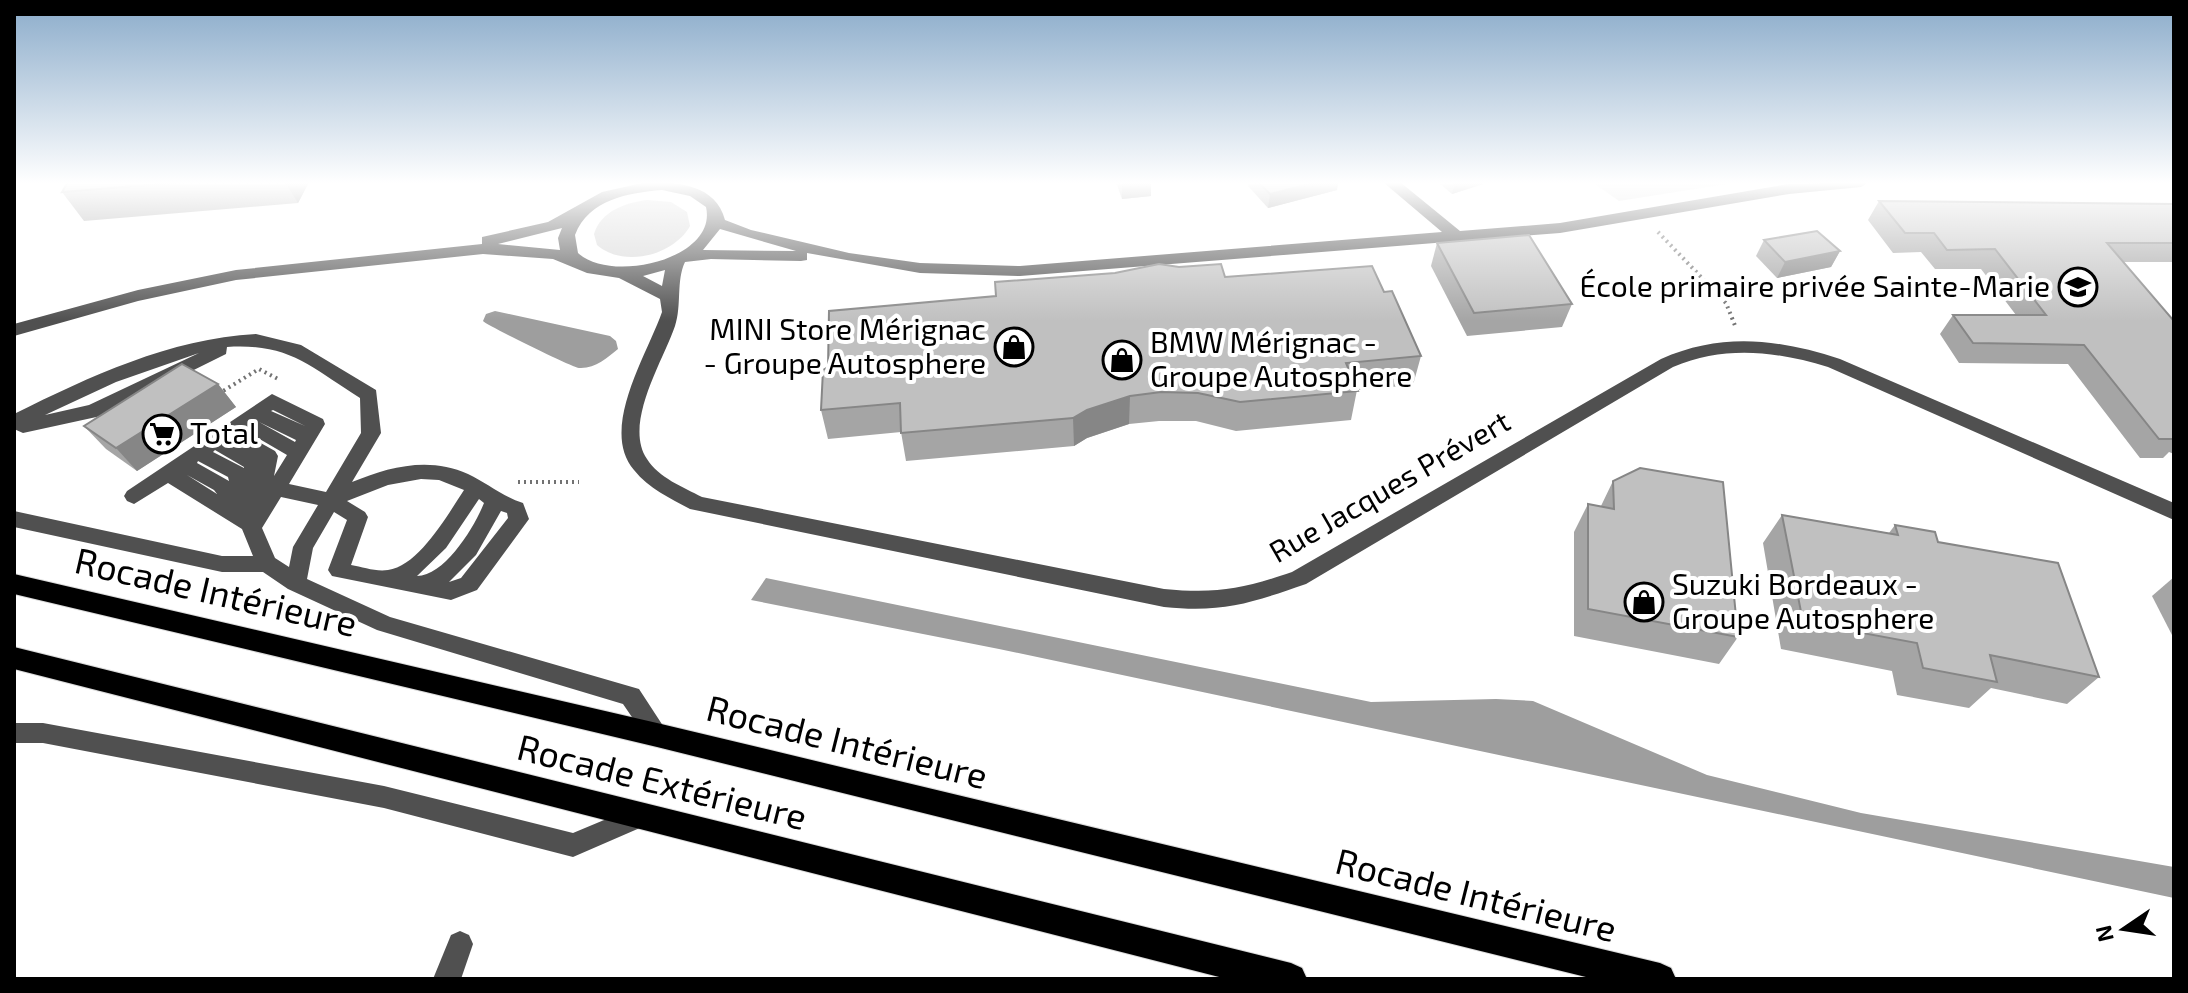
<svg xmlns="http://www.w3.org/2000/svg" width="2188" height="993" font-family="'Exo 2',sans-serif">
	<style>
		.green { fill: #d7d7d7 }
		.water { fill: #9e9e9e }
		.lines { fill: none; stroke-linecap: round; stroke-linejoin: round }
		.highway-casing { stroke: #dbdbdb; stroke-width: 2 }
		.path { stroke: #727272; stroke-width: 4; stroke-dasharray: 2 4; stroke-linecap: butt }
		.minor { fill: #505050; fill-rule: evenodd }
		.highway { fill: #000; fill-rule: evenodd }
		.wall { fill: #a5a5a5 }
		.shaded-wall { fill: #868686 }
		.building { fill: #c0c0c0; stroke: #868686; stroke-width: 2 }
		.labels { text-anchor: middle; stroke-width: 8; stroke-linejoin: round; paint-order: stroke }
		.poi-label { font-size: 30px; fill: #000; stroke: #fff; text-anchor: start }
		.street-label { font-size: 30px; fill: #000; stroke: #fff }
		.near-street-label { font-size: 36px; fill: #000; stroke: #fff }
	</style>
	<rect width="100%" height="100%" fill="#fff"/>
	<g class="green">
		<polygon points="1592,182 1739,182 1619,201"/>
		<path d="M647,200l24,2 16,10 3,14c-17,30 -67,42 -93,19l-3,-11c7,-23 31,-31 53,-34z"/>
	</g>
	<g class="water">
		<path d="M495,311l115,25 6,5 2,8c-11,9 -23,20 -39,19 -7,-1 -93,-43 -96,-47l3,-7z"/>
		<polygon points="766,578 1371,702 1496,699 1533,701 1707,775 1861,813 2174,867 2174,898 999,649 751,600"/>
	</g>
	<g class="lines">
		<g class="highway-casing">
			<g id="highway">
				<polygon points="14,574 657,723 1660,963 1671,968 1676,979 1594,979 657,747 14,594"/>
				<polygon points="14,647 1291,963 1302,968 1307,979 1227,979 14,669"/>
			</g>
		</g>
		<g class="path">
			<polyline points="1658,232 1726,303 1736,328"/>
			<polyline points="218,389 223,391 259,369 278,379"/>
			<polyline points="518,482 579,482"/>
		</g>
		<g class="minor">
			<path d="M647,182c32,0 69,3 78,38l26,10 98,23 71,10 100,3 422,-34 -59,-50h17l60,49 100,-8 229,-39 80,-2 -8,5 -72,7 -229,39 -540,43 -100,-3 -113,-20v7l-6,1 -90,-2 -26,3c-9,19 -3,43 -10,64 -12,35 -52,98 -28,133 12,19 36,28 55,38l462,92c53,5 78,0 128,-17l369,-213c61,-27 117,-20 179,0l334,144v17l-346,-153c-53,-16 -103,-22 -155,0l-367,217c-55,19 -83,29 -142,23l-474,-98c-20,-11 -41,-20 -56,-39 -35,-41 13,-115 28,-158l-2,-13 -41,-21 -32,-5 -34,-14 -70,-5 -247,26 -98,21 -124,35v-12l124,-34 98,-20 246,-26v-7l66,-15 54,-30zM662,190l28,6 16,11c12,52 -95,77 -128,46l-3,-18c14,-36 53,-42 87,-45zM562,228l-4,10 2,12 -62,-6zM720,229l76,22 -93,-1zM665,270l-3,16 -19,-10z"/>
			<path d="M256,334l45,11 75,45 5,43 -29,49c36,-15 77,-26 116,-8 19,9 34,22 55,29l6,16 -52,71 -26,10 -119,-24 -4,-6 19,-50 -13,-8 -21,36 -6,31 83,38 249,72 30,46 -4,7 -8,3 -8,-3 -26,-38 -246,-74 -89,-41 -25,-17h-41l-208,-45v-16l208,45h31l-11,-27 -74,-46 -34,21 -7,-3 -3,-5 3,-5 145,-97 51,25 2,5 -36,60 37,8 35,-59 -1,-35c-50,-31 -70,-55 -133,-51l-1,7 -125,62 -78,17 -9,-4v-15c77,-38 155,-75 242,-80zM199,353l-110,52 -44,10 71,-33zM273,410l32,16 -34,-15zM259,422l37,18 -1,2zM244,430l43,25 -13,21 4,-20 -3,-5 -34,-19zM215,450l29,17v1l-31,-16zM198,461l30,16 1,4 -32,-18zM187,475l27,15 3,4zM421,479l18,1 25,10c-16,24 -45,76 -76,80 -12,2 -25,-3 -37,-5l17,-48 -3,-5 -18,-11 41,-16zM281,497l37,8 -25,42 -4,20 -14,-9 -13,-30zM479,499l5,4c-9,23 -39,73 -67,73l29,-28zM501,511l6,2 1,5 -47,60 -12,4 27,-27z"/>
			<polygon points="14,723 43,723 384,786 573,833 640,805 649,808 652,816 649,824 573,857 384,808 43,743 14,743"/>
			<polygon points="460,931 469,935 473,944 461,979 433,979 451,935"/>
		</g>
		<use href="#highway" class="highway"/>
	</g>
	<g class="wall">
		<polygon points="68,182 332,182 308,184 298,203 84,221 62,192"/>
		<polygon points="1116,182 1151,182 1151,196 1122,199"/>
		<polygon points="1249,182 1338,182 1337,190 1268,208 1248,186"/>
		<polygon points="1438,182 1483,182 1483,184 1452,194"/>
		<polygon points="1879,201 2174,204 2174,262 2123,262 2174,321 2174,454 2169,452 2163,458 2140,458 2068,364 1959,363 1940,334 1953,315 2016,315 1981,269 1935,269 1921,252 1893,253 1868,220"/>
		<polygon points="1764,240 1840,251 1831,267 1777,278 1756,256"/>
		<polygon points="1437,243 1572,304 1562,327 1467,336 1431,266"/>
		<polygon points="1225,277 1384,292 1421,356 1413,385 1357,390 1351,420 1236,431 1196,421 1159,421 1129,424 1087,438 1074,446 906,461 901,432 828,439 821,410"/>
		<polygon points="218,384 236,407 137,471 106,449 84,426"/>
		<polygon points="1613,481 1738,637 1719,664 1574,636 1574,532 1588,504 1601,506"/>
		<polygon points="1782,515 1889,533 1895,525 1938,542 2099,677 2067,704 1991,688 1969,708 1897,695 1892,671 1781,649 1763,543"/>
		<polygon points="2174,577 2174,637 2172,635 2152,596"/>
	</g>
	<g class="shaded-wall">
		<polygon points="285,182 307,182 308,184 298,203"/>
		<polygon points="1135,182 1151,182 1151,196 1122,199 1122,183"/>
		<polygon points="1317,182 1338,182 1337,190 1268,208 1270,194"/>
		<polygon points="1455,182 1483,182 1483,184 1452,194"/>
		<polygon points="1840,251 1831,267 1777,278 1785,262"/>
		<polygon points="218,384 236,407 137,471 116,448"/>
		<polygon points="1130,396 1129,424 1087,438 1074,446 1073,418 1087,410"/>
	</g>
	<g class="building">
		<polygon points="68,182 183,182 62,192"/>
		<polygon points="1258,182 1317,182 1270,194"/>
		<polygon points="1879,201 2174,204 2174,243 2107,243 2174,321 2174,439 2159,439 2084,345 1973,343 1953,315 2046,315 1995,249 1947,250 1934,233 1905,233"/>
		<polygon points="1817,231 1840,251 1785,262 1764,240"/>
		<polygon points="1529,235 1572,304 1474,313 1437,243"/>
		<polygon points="1159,264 1179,267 1221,264 1225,277 1372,266 1384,292 1392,291 1421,356 1346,363 1358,391 1240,402 1198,393 1161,392 1130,396 1087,410 1073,418 901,433 900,403 821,410 823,370 828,367 829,311 996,296 995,282 1115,273"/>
		<polygon points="182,364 218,384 116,448 84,426"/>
		<polygon points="1640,468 1723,482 1738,637 1588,609 1588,504 1614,509 1613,481"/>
		<polygon points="1782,515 1898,535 1895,525 1935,532 1938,542 2058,563 2099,677 1990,655 1997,682 1923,668 1917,643 1803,622"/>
	</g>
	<linearGradient id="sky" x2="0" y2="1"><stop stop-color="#8aabca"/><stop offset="0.57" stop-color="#fff"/><stop offset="1" stop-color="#fff" stop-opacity="0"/></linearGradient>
	<rect width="2188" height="321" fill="url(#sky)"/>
	<defs>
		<g id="school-ring" transform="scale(2)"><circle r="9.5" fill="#fff" stroke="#000" stroke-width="1.5"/><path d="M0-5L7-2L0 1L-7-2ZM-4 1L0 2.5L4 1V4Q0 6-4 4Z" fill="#000"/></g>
		<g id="shop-ring" transform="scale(2)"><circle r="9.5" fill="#fff" stroke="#000" stroke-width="1.5"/><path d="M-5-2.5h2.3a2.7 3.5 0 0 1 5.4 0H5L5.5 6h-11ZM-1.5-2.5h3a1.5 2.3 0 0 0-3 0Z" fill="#000"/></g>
		<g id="supermarket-ring" transform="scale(2)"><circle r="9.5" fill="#fff" stroke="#000" stroke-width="1.5"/><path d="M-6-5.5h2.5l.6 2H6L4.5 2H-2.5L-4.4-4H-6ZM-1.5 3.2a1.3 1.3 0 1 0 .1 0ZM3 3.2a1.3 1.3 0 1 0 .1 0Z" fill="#000"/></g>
	</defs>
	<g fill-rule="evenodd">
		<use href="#school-ring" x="2078" y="287"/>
		<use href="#shop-ring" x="1014" y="347"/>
		<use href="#shop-ring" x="1122" y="360"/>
		<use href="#supermarket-ring" x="162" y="434"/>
		<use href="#shop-ring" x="1644" y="602"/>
	</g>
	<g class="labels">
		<g class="poi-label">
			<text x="2050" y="297" text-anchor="end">École primaire privée Sainte-Marie</text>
			<text x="986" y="340" text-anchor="end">MINI Store Mérignac<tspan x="986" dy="34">- Groupe Autosphere</tspan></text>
			<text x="1150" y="353">BMW Mérignac -<tspan x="1150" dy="34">Groupe Autosphere</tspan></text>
			<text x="190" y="444">Total</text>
			<text x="1672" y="595">Suzuki Bordeaux -<tspan x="1672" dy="34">Groupe Autosphere</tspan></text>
		</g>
		<g class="street-label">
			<text transform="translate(1390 487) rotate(-30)" y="10">Rue Jacques Prévert</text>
		</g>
		<g class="near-street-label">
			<text transform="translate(216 592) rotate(13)" y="13">Rocade Intérieure</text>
			<text transform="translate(847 742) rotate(14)" y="13">Rocade Intérieure</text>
			<text transform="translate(662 782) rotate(14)" y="13">Rocade Extérieure</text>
			<text transform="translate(1476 895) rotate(14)" y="13">Rocade Intérieure</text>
		</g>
	</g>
	<rect width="2188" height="993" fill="none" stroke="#000000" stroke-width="32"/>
	<g transform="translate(2124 929) rotate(257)" stroke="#ffffff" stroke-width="6" paint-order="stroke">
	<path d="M0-6L14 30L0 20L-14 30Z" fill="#000000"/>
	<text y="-12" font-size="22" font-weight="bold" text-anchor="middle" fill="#000000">N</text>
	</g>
</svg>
